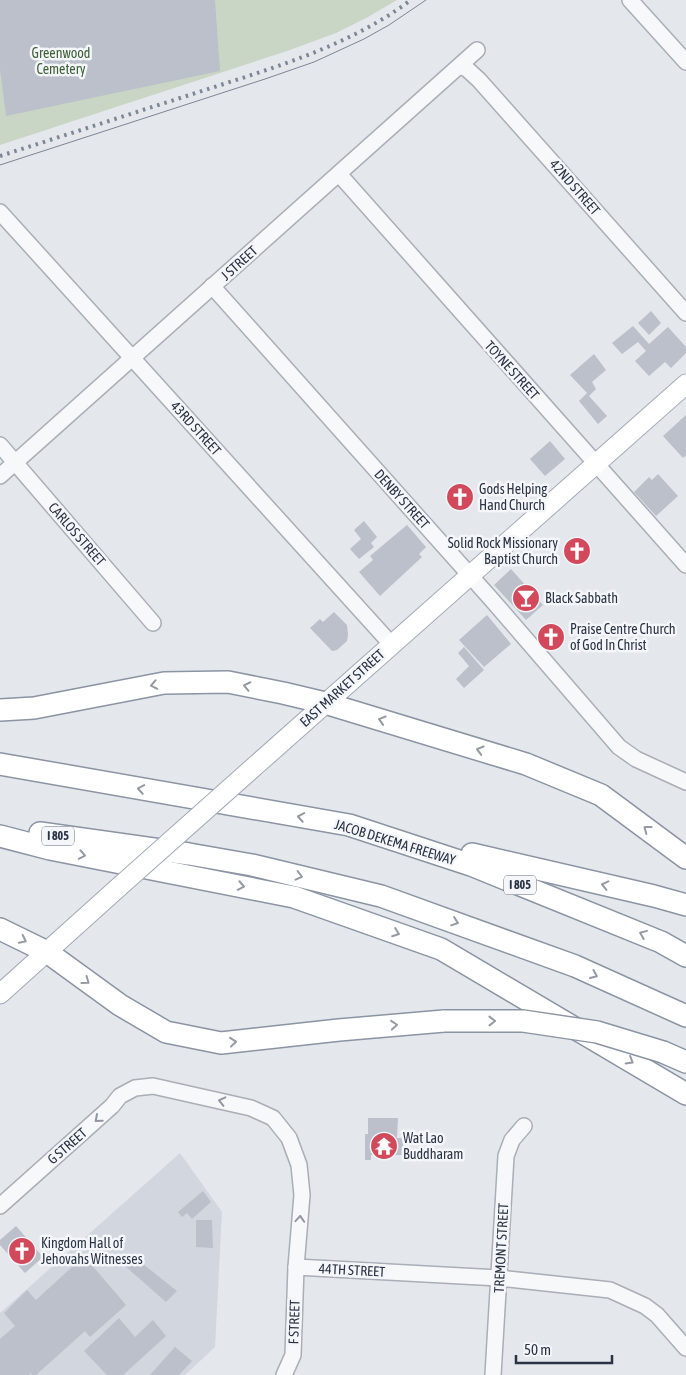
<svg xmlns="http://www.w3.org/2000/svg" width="686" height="1375" font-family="'Asap Condensed',sans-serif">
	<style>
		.built { fill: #d2d6de }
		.green { fill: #c9d6c5 }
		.building { fill: #bbc0ca }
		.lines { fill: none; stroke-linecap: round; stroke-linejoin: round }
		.minor-casing { stroke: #a9aeb7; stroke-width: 18 }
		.major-casing { stroke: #a3abb8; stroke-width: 21 }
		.highway-casing { stroke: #8b94a3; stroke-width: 24 }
		.minor { stroke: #f7f8fa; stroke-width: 15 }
		.major { stroke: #fff; stroke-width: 19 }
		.highway { stroke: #fff; stroke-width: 21 }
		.tram { stroke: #7d8696; stroke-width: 1 }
		.rail { stroke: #7d8696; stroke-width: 4; stroke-dasharray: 2.5 5; stroke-linecap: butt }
		.major-bridge-casing { stroke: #a3abb8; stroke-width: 21; stroke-linecap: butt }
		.highway-bridge-casing { stroke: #8b94a3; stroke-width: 24; stroke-linecap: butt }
		.major-bridge { stroke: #fff; stroke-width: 19 }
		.highway-bridge { stroke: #fff; stroke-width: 21 }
		.oneway { stroke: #959aa2 }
		.oneway2 { stroke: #9196a0 }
		.labels { text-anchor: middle; stroke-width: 5; stroke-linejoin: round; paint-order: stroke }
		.shield { fill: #f4f6f9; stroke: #676e7b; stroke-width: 1 }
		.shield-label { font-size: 12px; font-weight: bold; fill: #2b3445 }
		.park-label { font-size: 14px; fill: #3f6138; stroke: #f4f6f9 }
		.street-label { font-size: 14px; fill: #2b3445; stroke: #f4f6f9 }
		.poi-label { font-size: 14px; fill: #2b3445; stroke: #f4f6f9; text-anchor: start }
	</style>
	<rect width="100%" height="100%" fill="#e4e7ec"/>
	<polygon class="built" points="180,1153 222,1212 215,1347 185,1375 0,1375 0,1313"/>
	<polygon class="green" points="0,0 397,0 368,17 336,33 290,50 0,145"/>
	<g class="building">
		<polygon points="0,0 215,0 220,71 6,116 0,69"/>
		<polygon points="651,311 661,323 649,335 638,323"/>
		<polygon points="633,326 649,344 668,327 686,347 686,353 671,368 665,362 649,376 635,361 646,351 638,342 622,354 612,343"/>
		<polygon points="594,354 606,370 592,382 596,389 589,396 607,416 598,424 579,401 587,393 570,375"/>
		<polygon points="686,415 686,457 685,456 683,458 663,436"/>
		<polygon points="550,441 565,459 545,476 530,459"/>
		<polygon points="658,474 678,496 656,516 634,492 649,477 652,480"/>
		<polygon points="364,521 377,537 371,543 374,547 359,559 350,549 361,539 354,530"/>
		<polygon points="407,525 426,547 419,554 422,557 380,596 359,572 373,560 370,556"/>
		<polygon points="511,569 543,605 526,620 494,585"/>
		<polygon points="334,612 347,625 348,635 347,641 337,650 332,651 310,628 320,619 323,622"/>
		<polygon points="487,615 511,644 484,667 459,640"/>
		<polygon points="464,647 484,670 464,688 456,679 469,666 458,653"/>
		<polygon points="368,1118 398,1118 397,1138 403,1138 403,1155 388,1155 388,1160 380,1160 380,1155 371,1155 371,1160 365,1160 365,1134 368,1134"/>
		<polygon points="203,1191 211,1202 192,1219 187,1213 182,1217 178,1212"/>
		<polygon points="196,1220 212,1220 213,1248 196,1247"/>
		<polygon points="16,1226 43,1257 25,1273 0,1245 0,1240"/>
		<polygon points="84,1256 126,1305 90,1337 85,1331 36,1375 32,1375 31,1373 29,1375 0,1375 0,1339 15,1326 4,1313 27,1290 36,1300"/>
		<polygon points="133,1256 177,1291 166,1302 124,1265"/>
		<polygon points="119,1318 135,1337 153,1320 166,1336 123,1375 107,1375 84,1351"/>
		<polygon points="175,1347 192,1361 179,1375 150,1375"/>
	</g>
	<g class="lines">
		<g class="minor-casing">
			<g id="minor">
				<polyline points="630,0 686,62"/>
				<polyline points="460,66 467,69 479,80 686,313"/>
				<polyline points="339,174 686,565"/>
				<polyline points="0,212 392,645"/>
				<polyline points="212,286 492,600 619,747 636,759 686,782"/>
				<polyline points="0,445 153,623"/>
				<polyline points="0,476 477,50"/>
				<polyline points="0,1206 112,1106 120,1096 135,1088 153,1086 251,1108 273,1118 289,1138 299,1165 302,1195 296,1267 293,1355 284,1375"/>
				<polyline points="296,1267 499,1278 610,1290 645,1306 657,1315 686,1348"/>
				<polyline points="493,1375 506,1156 512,1140 524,1126"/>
			</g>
		</g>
		<g class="major-casing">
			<g id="major">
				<polyline points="255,766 686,384"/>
				<polyline points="0,994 120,886"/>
			</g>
		</g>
		<g class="highway-casing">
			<g id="highway">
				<polyline points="0,710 34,708 164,683 228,682 283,693 325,703 526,764 601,795 686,858"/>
				<polyline points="0,764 349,825 471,865 661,942 686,956"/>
				<polyline points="40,833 189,854 252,865 381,896 575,966 686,1016"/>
				<polyline points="0,836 50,849 294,897 441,949 686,1094"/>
				<polyline points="472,854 654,896 686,905"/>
				<polyline points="0,929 47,952 120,1005 166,1032 221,1043 339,1030 444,1021"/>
				<polyline points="663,1052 686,1062"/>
			</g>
		</g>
		<use href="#minor" class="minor"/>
		<use href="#major" class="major"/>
		<use href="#highway" class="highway"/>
		<polyline class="tram" points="0,165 265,79 314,62 364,39 389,25 426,0"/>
		<path class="rail" d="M0,156c66,-21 133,-43 199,-64 73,-24 149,-45 212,-92"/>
		<g class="major-bridge-casing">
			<polyline id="major-bridge" points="120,886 255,766"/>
		</g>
		<g class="highway-bridge-casing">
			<polyline id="highway-bridge" points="444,1021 523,1021 597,1032 663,1052"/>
		</g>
		<use href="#major-bridge" class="major-bridge"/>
		<use href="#highway-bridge" class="highway-bridge"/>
	</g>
	<defs><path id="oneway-chevron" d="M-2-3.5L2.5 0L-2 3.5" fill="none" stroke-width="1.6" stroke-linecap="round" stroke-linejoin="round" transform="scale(1.25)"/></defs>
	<g class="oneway">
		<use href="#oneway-chevron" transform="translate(154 685) rotate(169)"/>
		<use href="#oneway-chevron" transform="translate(247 686) rotate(-168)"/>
		<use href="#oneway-chevron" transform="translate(382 720) rotate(-163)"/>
		<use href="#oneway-chevron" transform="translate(480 750) rotate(-164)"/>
		<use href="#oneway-chevron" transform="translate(141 789) rotate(-170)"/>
		<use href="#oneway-chevron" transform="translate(301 817) rotate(-170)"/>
		<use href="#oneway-chevron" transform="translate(647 829) rotate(-143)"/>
		<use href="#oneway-chevron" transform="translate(82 855) rotate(11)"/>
		<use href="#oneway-chevron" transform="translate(299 876) rotate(14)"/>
		<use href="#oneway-chevron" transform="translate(605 885) rotate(-167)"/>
		<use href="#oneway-chevron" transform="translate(241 886) rotate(11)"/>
		<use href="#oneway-chevron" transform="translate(455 922) rotate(19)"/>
		<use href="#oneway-chevron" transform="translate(396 933) rotate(20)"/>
		<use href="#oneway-chevron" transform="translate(643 934) rotate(-158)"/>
		<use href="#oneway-chevron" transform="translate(23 940) rotate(26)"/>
		<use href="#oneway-chevron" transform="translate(594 975) rotate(24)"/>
		<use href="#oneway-chevron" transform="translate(86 981) rotate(36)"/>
		<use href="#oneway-chevron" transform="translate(492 1021)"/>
		<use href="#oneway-chevron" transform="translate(394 1025) rotate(-5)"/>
		<use href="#oneway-chevron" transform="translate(233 1042) rotate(-6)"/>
		<use href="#oneway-chevron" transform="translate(630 1061) rotate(31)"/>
	</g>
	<g class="oneway2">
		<use href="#oneway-chevron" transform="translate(222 1101) rotate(-167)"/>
		<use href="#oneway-chevron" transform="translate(98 1119) rotate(139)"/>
		<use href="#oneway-chevron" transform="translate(300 1219) rotate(-86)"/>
	</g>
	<defs>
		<g id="church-disc" transform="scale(1.4375)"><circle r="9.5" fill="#d1495b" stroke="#f4f6f9"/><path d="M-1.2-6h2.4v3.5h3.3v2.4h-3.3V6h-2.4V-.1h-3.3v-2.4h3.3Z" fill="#fff"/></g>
		<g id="bar-disc" transform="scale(1.4375)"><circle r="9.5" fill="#d1495b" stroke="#f4f6f9"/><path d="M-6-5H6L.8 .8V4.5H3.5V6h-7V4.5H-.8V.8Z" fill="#fff"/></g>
		<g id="temple-disc" transform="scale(1.4375)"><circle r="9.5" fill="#d1495b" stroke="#f4f6f9"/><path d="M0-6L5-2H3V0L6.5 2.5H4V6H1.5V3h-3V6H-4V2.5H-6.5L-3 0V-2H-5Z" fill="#fff"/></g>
	</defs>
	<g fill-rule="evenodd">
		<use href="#church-disc" x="460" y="497"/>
		<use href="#church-disc" x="577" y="551"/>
		<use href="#bar-disc" x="526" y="598"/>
		<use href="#church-disc" x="551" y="637"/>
		<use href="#temple-disc" x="384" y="1146"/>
		<use href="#church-disc" x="22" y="1251"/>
	</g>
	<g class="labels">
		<g class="shield">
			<rect x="42" y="826.5" width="32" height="19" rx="4"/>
			<rect x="504" y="875.5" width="32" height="19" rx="4"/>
		</g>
		<g class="shield-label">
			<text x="58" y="840">I 805</text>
			<text x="520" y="889">I 805</text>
		</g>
		<g class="park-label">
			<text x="61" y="58">Greenwood<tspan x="61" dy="16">Cemetery</tspan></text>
		</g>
		<g class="street-label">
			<text transform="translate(575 187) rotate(49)" y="5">42ND STREET</text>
			<text transform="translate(239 263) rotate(-42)" y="5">J STREET</text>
			<text transform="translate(512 370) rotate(48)" y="5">TOYNE STREET</text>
			<text transform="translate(196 428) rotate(48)" y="5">43RD STREET</text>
			<text transform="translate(402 499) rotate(48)" y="5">DENBY STREET</text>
			<text transform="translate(77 534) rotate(49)" y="5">CARLOS STREET</text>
			<text transform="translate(342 688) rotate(-42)" y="5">EAST MARKET STREET</text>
			<text transform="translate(395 842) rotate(17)" y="5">JACOB DEKEMA FREEWAY</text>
			<text transform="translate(67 1146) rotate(-41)" y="5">G STREET</text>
			<text transform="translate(501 1248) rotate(-87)" y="5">TREMONT STREET</text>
			<text transform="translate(352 1270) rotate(3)" y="5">44TH STREET</text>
			<text transform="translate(294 1322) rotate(-88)" y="5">F STREET</text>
		</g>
		<g class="poi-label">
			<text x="479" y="494">Gods Helping<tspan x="479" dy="16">Hand Church</tspan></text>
			<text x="558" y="548" text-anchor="end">Solid Rock Missionary<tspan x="558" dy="16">Baptist Church</tspan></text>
			<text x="545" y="603">Black Sabbath</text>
			<text x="570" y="634">Praise Centre Church<tspan x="570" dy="16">of God In Christ</tspan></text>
			<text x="403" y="1143">Wat Lao<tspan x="403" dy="16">Buddharam</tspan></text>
			<text x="41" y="1248">Kingdom Hall of<tspan x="41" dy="16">Jehovahs Witnesses</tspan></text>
		</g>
	</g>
	<path d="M516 1355v8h96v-8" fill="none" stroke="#2b3445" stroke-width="2.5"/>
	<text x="524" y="1355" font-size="15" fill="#2b3445" stroke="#f4f6f9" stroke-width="4" paint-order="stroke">50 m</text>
</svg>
